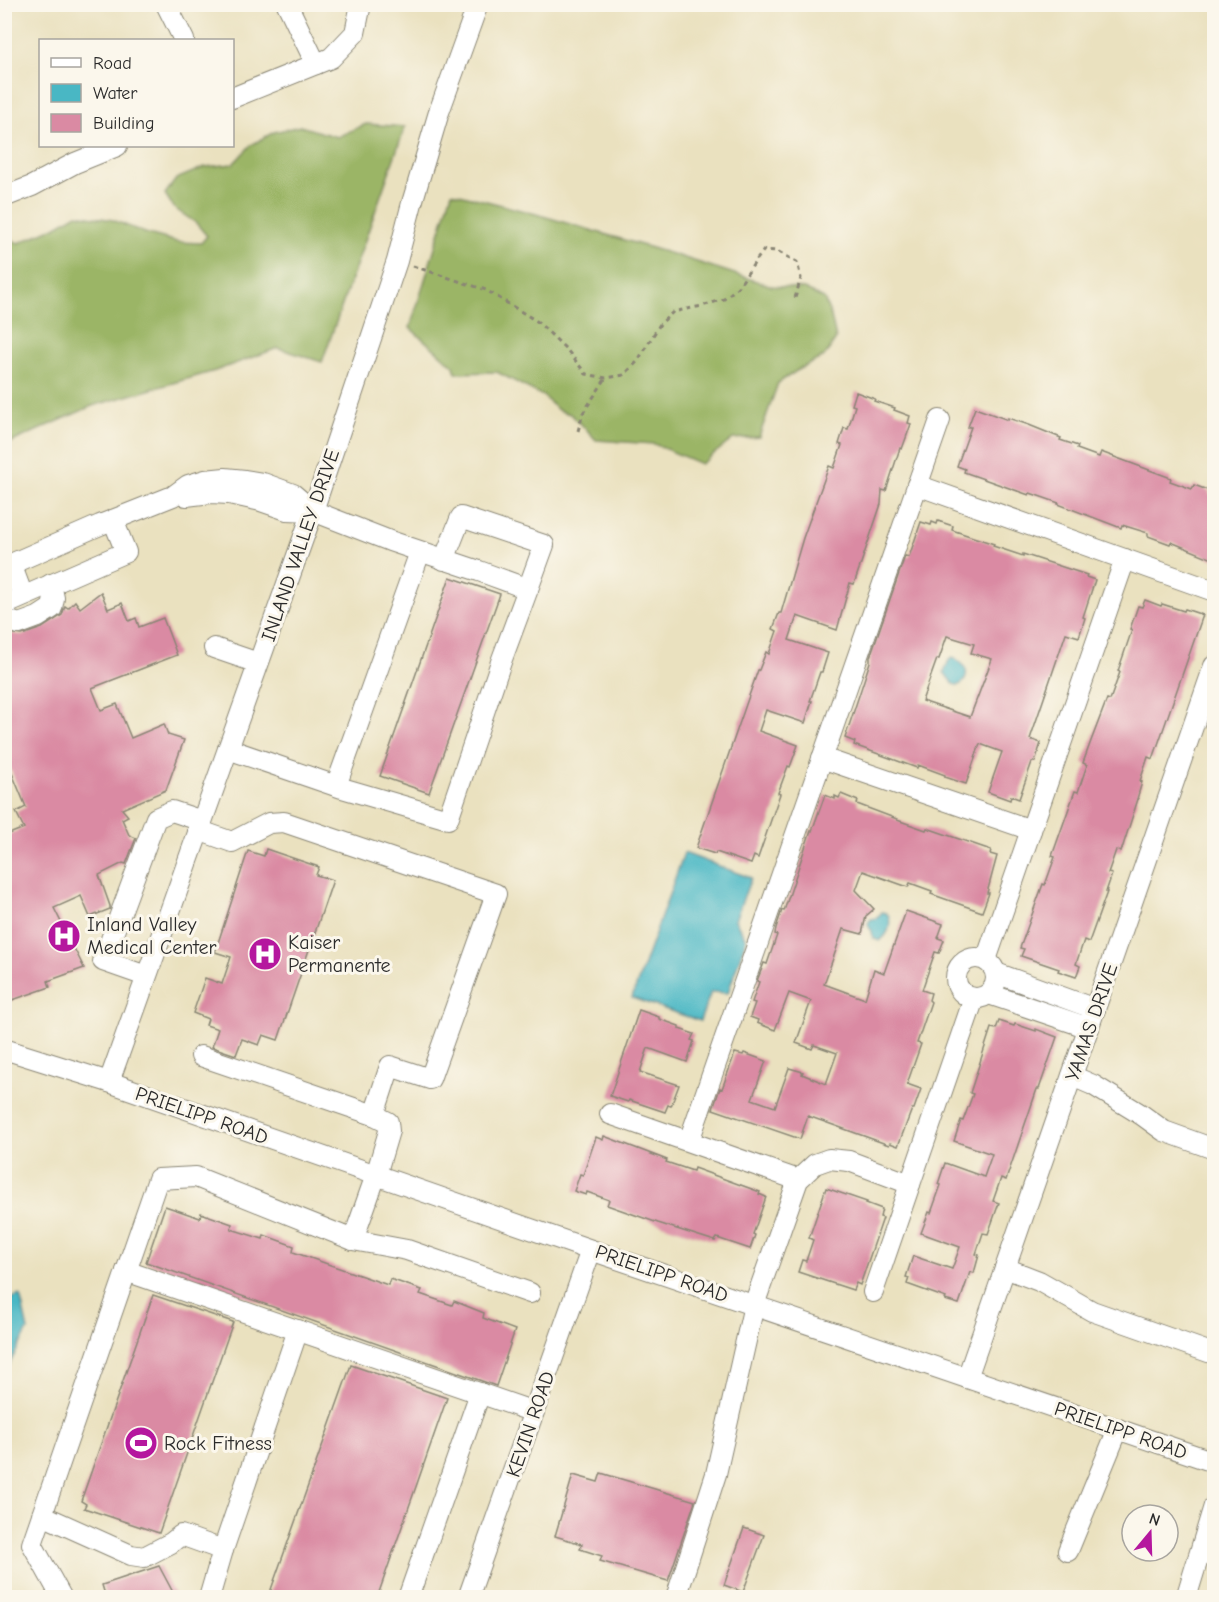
<svg xmlns="http://www.w3.org/2000/svg" width="1219" height="1602" font-family="'Comic Neue',sans-serif">
	<style>
		.forest { fill: #9bb566; stroke: #637048; stroke-width: 1.5 }
		.water { fill: #49b7c4; stroke: #3a7178; stroke-width: 1.5 }
		.building { fill: #da8aa3; fill-rule: evenodd }
		.lines { fill: none; stroke-linecap: round; stroke-linejoin: round }
		.minor-casing { stroke: #8a8675; stroke-width: 22 }
		.path { stroke: #8a8675; stroke-width: 3; stroke-dasharray: 4.5 4.5; stroke-linecap: butt }
		.minor { stroke: #fff; stroke-width: 20 }
		.labels { text-anchor: middle; stroke-width: 6; stroke-linejoin: round; paint-order: stroke }
		.street-label { font-size: 20px; fill: #2b2b2b; stroke: #fbf7ec }
		.poi-label { font-size: 20px; fill: #2b2b2b; stroke: #fbf7ec; text-anchor: start }
	</style>
	<rect width="100%" height="100%" fill="#fbf7ec"/>
	<filter id="ink" filterUnits="userSpaceOnUse"><feTurbulence type="fractalNoise" baseFrequency=".0167" numOctaves="2"/><feDisplacementMap in="SourceGraphic" scale="12" xChannelSelector="R" yChannelSelector="G"/><feConvolveMatrix kernelMatrix="1 2 1 2 8 2 1 2 1" color-interpolation-filters="sRGB"/></filter>
	<filter id="wash" filterUnits="userSpaceOnUse"><feTurbulence type="fractalNoise" baseFrequency=".008" numOctaves="4" result="noise"/><feDisplacementMap in="SourceGraphic" scale="24" xChannelSelector="R" yChannelSelector="G"/><feGaussianBlur stdDeviation="1.35" result="paint"/><feColorMatrix in="noise" values="0 0 0 0 0 0 0 0 0 0 0 0 0 0 0 0 0 1.4 0 .05"/><feComposite in="paint" operator="in"/></filter>
	<g filter="url(#wash)">
		<rect width="100%" height="100%" fill="#eae1bf"/>
		<g class="forest">
			<polygon points="366,124 405,127 322,362 278,348 215,371 92,406 5,445 5,238 19,243 55,227 77,214 113,220 145,233 177,242 201,243 207,236 196,223 174,208 165,194 176,179 205,167 233,164 251,145 274,132 300,126 337,137"/>
			<polygon points="452,192 536,214 672,254 772,286 804,289 824,299 831,316 836,339 824,357 801,368 778,383 759,437 733,439 701,464 654,444 596,440 587,430 570,414 558,410 543,396 497,372 456,373 454,366 410,328"/>
		</g>
		<g class="water">
			<path d="M953,658c24,10 10,32 1,26 -1,0 -9,-10 -10,-12l5,-12z"/>
			<polygon points="684,853 751,878 735,920 746,939 728,993 711,992 700,1021 632,998"/>
			<path d="M882,912l4,1 3,3c2,10 -1,20 -10,25l-6,-3 -1,-7 -3,-4 -1,-4 3,-4 6,-1z"/>
			<polygon points="20,1295 28,1330 5,1372 5,1301"/>
		</g>
		<g id="blocks">
			<g class="building">
				<polygon points="856,392 875,399 874,401 895,408 894,410 910,416 908,423 911,424 902,449 900,448 886,491 882,490 881,504 854,584 850,583 837,630 797,616 789,640 828,653 822,672 820,672 810,701 812,701 805,723 766,710 759,731 798,745 790,767 788,766 778,793 780,794 758,858 754,856 751,864 716,852 715,854 696,848 758,670 759,670 766,652 769,654 777,631 773,629 779,613 781,613 803,538 829,466 834,468 842,445 839,444 844,428 848,429 855,406 852,405"/>
				<polygon points="975,408 1008,420 1008,418 1029,425 1061,438 1060,440 1078,446 1077,449 1099,457 1101,452 1171,478 1170,481 1192,489 1194,485 1210,491 1209,494 1215,496 1215,560 1171,542 1170,544 1148,536 1148,533 1122,525 1121,528 1058,504 1059,503 1030,493 1029,495 964,472 965,469 957,466 971,427 968,427"/>
				<path d="M938,521l15,5 -1,4 42,14 -1,2 30,10v-2l64,21 -1,2 9,3 -12,37 2,1 -6,19 -13,-4 -36,106 11,4 -6,19h-3l-13,37 -8,-3 -1,4 -22,-8 14,-40 -22,-8 -14,40 -21,-7v-2l-27,-10 -1,3 -63,-23 1,-3 -10,-4 25,-76v-5l35,-101 4,1 12,-35 10,3 1,-3 5,2zM947,636l27,8 -3,9 21,6 -22,58 -48,-16 15,-42h2z"/>
				<polygon points="450,577 500,594 429,793 380,776"/>
				<polygon points="101,592 108,609 122,603 129,621 136,618 139,627 163,618 177,655 92,688 101,710 117,704 131,738 164,724 168,735 184,740 166,790 122,809 128,816 122,819 129,835 136,838 126,864 123,863 99,875 110,906 110,909 90,917 81,896 54,908 84,968 48,981 50,987 4,1003 4,836 24,828 16,812 26,807 4,754 4,644 9,633 22,635 42,628 62,615 65,606 68,608 75,601 80,608"/>
				<polygon points="1145,600 1161,606 1162,604 1184,611 1185,609 1203,615 1153,759 1148,757 1140,781 1142,782 1137,799 1138,799 1121,852 1116,850 1108,873 1112,874 1106,892 1107,892 1089,942 1084,940 1076,964 1080,966 1076,977 1058,971 1059,969 1021,956 1024,949 1020,948 1043,884 1045,885 1055,857 1052,856 1075,791 1078,792 1087,765 1083,763 1091,741 1107,699 1110,700 1120,672 1118,671 1132,630 1130,629 1138,606 1142,607"/>
				<polygon points="841,794 858,801 857,804 897,819 897,820 926,830 927,828 991,850 990,854 997,856 987,893 989,893 982,912 931,894 932,891 910,883 908,887 863,871 856,890 874,909 866,916 862,934 843,929 836,950 824,984 865,999 874,969 884,973 906,911 943,924 938,938 944,940 939,953 935,952 922,990 931,993 929,1000 931,1002 917,1043 921,1044 907,1084 921,1089 914,1109 912,1109 898,1146 890,1143 889,1145 808,1116 800,1139 713,1109 720,1088 722,1089 735,1053 743,1055 744,1053 766,1061 752,1099 775,1107 789,1068 803,1072 802,1074 826,1084 837,1053 814,1045 812,1049 796,1043 811,1001 789,993 775,1030 757,1023 758,1020 750,1017 755,1003 752,1002 759,982 757,981 764,963 767,964 777,935 775,934 776,928 782,910 784,911 811,830 812,831 825,795 835,799 835,796 839,798"/>
				<polygon points="266,849 319,867 316,875 333,880 278,1040 263,1035 259,1045 242,1039 236,1055 212,1047 218,1029 206,1025 208,1019 193,1013 205,978 222,984 231,957 215,952 248,851 264,856"/>
				<polygon points="639,1010 659,1017 659,1019 679,1026 679,1029 694,1034 691,1040 694,1041 687,1062 648,1048 640,1072 679,1085 671,1106 668,1105 665,1112 629,1100 628,1102 610,1096"/>
				<polygon points="999,1021 1014,1026 1015,1024 1036,1031 1036,1029 1057,1037 1039,1089 1037,1089 1006,1180 1001,1178 993,1201 999,1203 988,1234 983,1233 976,1254 979,1255 974,1273 970,1272 959,1304 945,1300 946,1298 907,1284 909,1278 906,1277 913,1256 952,1269 960,1247 921,1233 929,1212 931,1213 941,1185 938,1184 945,1163 984,1177 992,1154 954,1141 961,1120 963,1121 973,1094 970,1093 991,1028 996,1029"/>
				<polygon points="604,1136 667,1160 666,1162 693,1171 694,1168 760,1192 759,1194 766,1197 753,1234 755,1235 750,1249 717,1238 715,1241 658,1223 607,1205 609,1200 587,1192 586,1195 574,1191 580,1174 583,1175 596,1137 603,1140"/>
				<polygon points="826,1188 867,1202 866,1203 882,1209 880,1217 883,1218 860,1285 856,1283 853,1290 798,1272 802,1260 806,1261 813,1240 809,1238"/>
				<polygon points="165,1206 200,1218 201,1213 232,1224 231,1229 263,1239 264,1235 294,1246 293,1252 388,1285 390,1279 422,1290 420,1294 452,1305 454,1301 484,1313 483,1318 515,1330 496,1386 146,1262"/>
				<polygon points="153,1295 233,1322 159,1533 84,1508 86,1504 81,1501"/>
				<polygon points="351,1365 447,1398 377,1598 268,1598"/>
				<polygon points="601,1473 695,1501 668,1581 600,1561 602,1556 580,1549 582,1544 555,1536 573,1475 598,1482"/>
				<polygon points="744,1528 764,1535 743,1592 724,1585"/>
				<polygon points="159,1566 176,1598 106,1598 102,1585"/>
			</g>
		</g>
	</g>
	<g filter="url(#ink)">
		<use href="#blocks" fill-opacity="0" stroke="#8a8675" stroke-width="1.5"/>
		<g class="lines">
			<g class="minor-casing">
				<g id="minor">
					<polyline points="166,4 184,40"/>
					<polyline points="287,4 316,64"/>
					<polyline points="232,98 331,58 355,33 361,4"/>
					<polyline points="4,197 32,186 75,163 117,146"/>
					<polyline points="917,485 1214,591"/>
					<polyline points="186,496 211,493 229,494 261,501 287,510 313,511"/>
					<polyline points="444,560 461,517 544,545 528,589"/>
					<polyline points="11,564 23,596"/>
					<polyline points="4,567 100,525 173,496 188,485 205,480 225,478 245,480 263,483 293,494 313,511 390,541 479,571 528,589 502,659 448,819 342,788 228,749"/>
					<polyline points="4,605 126,552 113,520"/>
					<polyline points="4,619 19,624 38,617 52,608 54,598 51,584"/>
					<polyline points="214,648 258,663"/>
					<polyline points="822,758 1031,830"/>
					<polyline points="336,786 420,552"/>
					<polyline points="198,830 232,842 269,823 284,822 496,894 430,1079 390,1066 374,1115 388,1122 389,1131 376,1175 353,1240"/>
					<circle cx="976" cy="978" r="20"/>
					<polyline points="986,960 1125,559"/>
					<polyline points="996,973 1095,1009"/>
					<polyline points="146,976 103,961 156,818 172,811 202,821"/>
					<polyline points="989,994 1089,1028"/>
					<polyline points="4,1049 109,1082 591,1250 1214,1462"/>
					<polyline points="201,1056 374,1115"/>
					<polyline points="1072,1076 1093,1085 1142,1115 1164,1131 1214,1149"/>
					<polyline points="109,1082 313,511 397,261 412,203 439,112 478,4"/>
					<polyline points="610,1114 798,1180"/>
					<polyline points="689,1141 940,420"/>
					<polyline points="1005,1268 1039,1281 1092,1311 1214,1354"/>
					<polyline points="126,1271 534,1412"/>
					<polyline points="873,1292 974,998"/>
					<polyline points="967,1378 1214,666"/>
					<polyline points="42,1515 131,1555 144,1557 171,1543 181,1535 223,1550"/>
					<polyline points="1068,1551 1118,1429"/>
					<polyline points="62,1598 32,1544 158,1179 196,1177 353,1240 407,1250 530,1293"/>
					<polyline points="209,1598 223,1550 298,1330"/>
					<polyline points="408,1598 480,1393"/>
					<polyline points="468,1598 591,1250"/>
					<polyline points="676,1598 716,1474 754,1305 798,1180 815,1164 829,1159 849,1161 910,1184"/>
					<polyline points="1186,1598 1214,1506"/>
				</g>
			</g>
			<g class="path">
				<polyline points="413,266 486,290 538,322 567,350 586,374 606,378 624,375 637,362 660,324 673,312 702,306 724,299 739,286 755,262 764,250 777,251 797,262 801,278 795,298"/>
				<polyline points="578,431 583,413 606,378"/>
			</g>
			<use href="#minor" class="minor"/>
		</g>
	</g>
	<defs>
		<g id="hospital-disc" transform="scale(1.725)"><circle r="9.5" fill="#b5179e" stroke="#fbf7ec"/><path d="M-5-5h3v3.5h4V-5h3V5h-3V1.5h-4V5h-3Z" fill="#fff"/></g>
		<g id="stadium-disc" transform="scale(1.725)"><circle r="9.5" fill="#b5179e" stroke="#fbf7ec"/><path d="M0-5a6.5 5 0 1 0 0 10a6.5 5 0 1 0 0-10ZM-3.5-1.8h7v3.6h-7Z" fill="#fff"/></g>
	</defs>
	<g fill-rule="evenodd">
		<use href="#hospital-disc" x="64" y="936"/>
		<use href="#hospital-disc" x="265" y="954"/>
		<use href="#stadium-disc" x="141" y="1443"/>
	</g>
	<g class="labels">
		<g class="street-label">
			<text transform="translate(300 545) rotate(-71)" y="7">INLAND VALLEY DRIVE</text>
			<text transform="translate(1091 1022) rotate(-71)" y="7">YAMAS DRIVE</text>
			<text transform="translate(202 1115) rotate(19)" y="7">PRIELIPP ROAD</text>
			<text transform="translate(662 1273) rotate(19)" y="7">PRIELIPP ROAD</text>
			<text transform="translate(530 1424) rotate(-71)" y="7">KEVIN ROAD</text>
			<text transform="translate(1121 1430) rotate(19)" y="7">PRIELIPP ROAD</text>
		</g>
		<g class="poi-label">
			<text x="87" y="931">Inland Valley<tspan x="87" dy="23">Medical Center</tspan></text>
			<text x="288" y="949">Kaiser<tspan x="288" dy="23">Permanente</tspan></text>
			<text x="164" y="1450">Rock Fitness</text>
		</g>
	</g>
	<rect width="1219" height="1602" fill="none" stroke="#fbf7ec" stroke-width="24"/>
	<rect x="39" y="39" width="195" height="108" fill="#fbf7ec" stroke="#a8a59f" stroke-width="1.5"/>
	<rect x="51" y="58" width="30" height="9" fill="#ffffff" stroke="#a8a59f" stroke-width="1.5"/>
	<text x="93" y="69" font-size="18" fill="#2b2b2b">Road</text>
	<rect x="51" y="84" width="30" height="18" fill="#49b7c4" stroke="#a8a59f" stroke-width="1.5"/>
	<text x="93" y="99" font-size="18" fill="#2b2b2b">Water</text>
	<rect x="51" y="114" width="30" height="18" fill="#da8aa3" stroke="#a8a59f" stroke-width="1.5"/>
	<text x="93" y="129" font-size="18" fill="#2b2b2b">Building</text>
	<g transform="translate(1150 1533) rotate(19)"><circle r="28" fill="#fbf7ec" stroke="#a8a59f" stroke-width="1.5"/>
	<path d="M0-4.5L10 22L0 15L-10 22Z" fill="#b5179e"/>
	<text y="-9" font-size="16" font-weight="bold" text-anchor="middle" fill="#2b2b2b">N</text>
	</g>
</svg>
